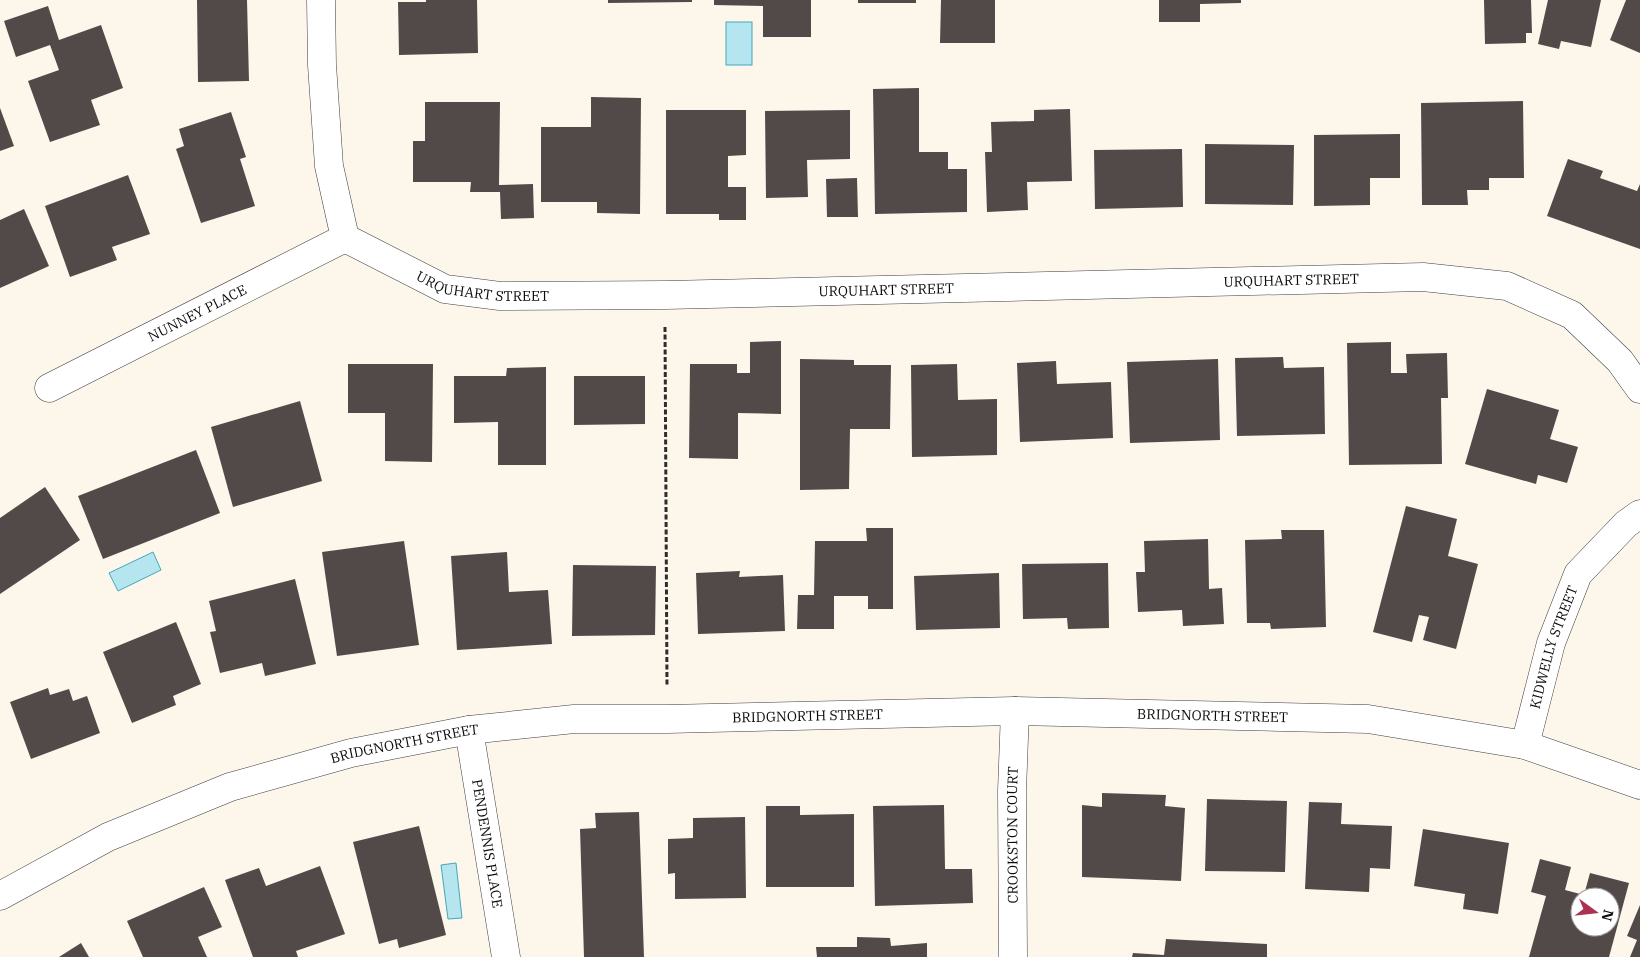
<svg xmlns="http://www.w3.org/2000/svg" width="1640" height="957" font-family="'IBM Plex Serif',serif">
	<style>
		.water { fill: #b5e5ef; stroke: #43a7bf }
		.building { fill: #524a49; fill-rule: evenodd }
		.lines { fill: none; stroke-linecap: round; stroke-linejoin: round }
		.minor-casing { stroke: #3e3e3e; stroke-width: 29 }
		.tertiary-casing { stroke: #3e3e3e; stroke-width: 29 }
		.path { stroke: #2d2d2d; stroke-width: 3; stroke-dasharray: 5 2.5; stroke-linecap: butt }
		.minor { stroke: #fff; stroke-width: 28 }
		.tertiary { stroke: #fff; stroke-width: 28 }
		.labels { text-anchor: middle; stroke-width: 5; stroke-linejoin: round; paint-order: stroke }
		.street-label { font-size: 14px; fill: #0b0b0b; stroke: #fff }
	</style>
	<rect width="100%" height="100%" fill="#fdf6eb"/>
	<g class="water">
		<rect x="726" y="22" width="26" height="43"/>
		<polygon points="153,552 161,570 118,591 109,573"/>
		<polygon points="456,863 462,918 448,919 441,865"/>
	</g>
	<g class="building">
		<polygon points="197,0 247,0 249,81 198,82"/>
		<polygon points="426,0 477,0 478,53 399,55 398,2 426,2"/>
		<polygon points="608,0 692,0 692,2 608,3"/>
		<polygon points="714,0 811,0 811,37 763,37 763,6 714,5"/>
		<rect x="858" y="0" width="58" height="3"/>
		<polygon points="941,0 995,0 995,43 940,43"/>
		<polygon points="1159,0 1241,0 1241,3 1200,4 1200,22 1159,22"/>
		<polygon points="1484,0 1531,0 1532,33 1526,33 1526,43 1485,44"/>
		<polygon points="1548,0 1601,0 1591,47 1561,41 1559,49 1538,44"/>
		<polygon points="1626,0 1640,0 1640,53 1610,40"/>
		<polygon points="48,6 59,40 101,25 123,88 91,100 100,125 50,142 28,81 59,70 50,45 16,57 4,21"/>
		<polygon points="919,88 919,152 948,152 948,169 967,169 967,212 875,214 873,89"/>
		<polygon points="591,97 641,98 640,214 597,213 597,202 541,202 541,127 591,127"/>
		<polygon points="1523,101 1524,178 1489,178 1489,190 1467,190 1468,205 1422,205 1421,103"/>
		<polygon points="425,102 500,102 499,185 533,184 534,218 501,219 500,192 470,192 471,182 413,182 413,141 425,141"/>
		<polygon points="0,108 14,146 0,151"/>
		<polygon points="1070,109 1072,181 1027,182 1028,210 987,212 985,152 992,152 991,122 1034,121 1034,110"/>
		<polygon points="666,110 746,110 746,155 728,156 728,187 746,187 746,220 719,220 719,214 666,214"/>
		<polygon points="850,110 850,159 807,160 808,197 766,198 765,111"/>
		<polygon points="231,112 246,157 240,159 255,206 201,223 176,149 184,146 179,129"/>
		<polygon points="1400,134 1400,178 1370,178 1370,205 1314,206 1314,135"/>
		<polygon points="1205,144 1294,145 1293,205 1205,204"/>
		<polygon points="1182,149 1183,207 1095,209 1094,150"/>
		<polygon points="1568,159 1603,171 1600,178 1637,191 1640,184 1640,249 1547,216"/>
		<polygon points="128,175 150,234 112,247 117,260 70,277 45,206"/>
		<polygon points="857,178 858,217 827,217 826,179"/>
		<polygon points="24,209 49,266 0,288 0,220"/>
		<polygon points="781,341 781,414 738,413 738,459 689,458 690,364 737,364 737,373 750,373 750,342"/>
		<polygon points="1391,342 1391,373 1407,373 1406,354 1447,353 1448,398 1441,398 1442,464 1349,465 1347,343"/>
		<polygon points="1283,357 1284,368 1324,367 1325,434 1237,436 1235,358"/>
		<polygon points="800,359 854,360 854,365 891,365 890,429 850,429 849,489 800,490"/>
		<polygon points="1218,359 1220,440 1130,443 1127,362"/>
		<polygon points="1056,361 1057,384 1111,382 1113,438 1020,442 1017,363"/>
		<polygon points="348,364 433,364 432,462 385,461 385,413 348,413"/>
		<polygon points="957,364 958,400 997,399 997,455 912,457 911,365"/>
		<polygon points="546,367 546,465 498,465 498,422 454,423 454,376 506,376 507,368"/>
		<polygon points="574,376 645,376 645,424 574,425"/>
		<polygon points="1487,389 1559,410 1550,439 1578,447 1567,483 1538,475 1536,484 1465,464"/>
		<polygon points="300,401 322,481 233,507 211,427"/>
		<polygon points="196,450 220,513 103,559 78,496"/>
		<polygon points="45,487 80,540 0,594 0,518"/>
		<polygon points="1406,506 1457,519 1448,556 1478,564 1456,649 1423,640 1429,617 1419,615 1412,642 1373,632"/>
		<polygon points="866,528 893,528 893,609 868,609 868,596 834,596 834,629 797,629 798,595 814,595 815,541 867,541"/>
		<polygon points="1281,530 1324,530 1326,627 1271,629 1270,623 1247,623 1245,540 1282,539"/>
		<polygon points="1208,539 1209,589 1222,588 1224,624 1183,626 1182,610 1138,612 1136,572 1145,572 1144,541"/>
		<polygon points="404,541 419,645 337,656 322,552"/>
		<polygon points="507,552 509,592 548,590 552,644 457,650 451,556"/>
		<polygon points="1108,563 1109,628 1068,629 1067,618 1023,619 1022,564"/>
		<polygon points="573,565 656,566 655,635 572,636"/>
		<polygon points="740,571 739,577 783,575 785,631 698,634 696,573"/>
		<polygon points="999,573 1000,628 916,630 914,576"/>
		<polygon points="295,579 316,664 265,676 262,663 220,673 210,632 216,631 209,601"/>
		<polygon points="176,622 201,684 173,696 176,705 132,723 103,652"/>
		<polygon points="48,688 50,695 69,689 73,701 87,696 100,733 31,759 10,702"/>
		<polygon points="1102,793 1166,795 1165,806 1185,808 1181,881 1082,877 1082,805 1102,807"/>
		<polygon points="1207,799 1287,801 1285,872 1205,871"/>
		<polygon points="1309,802 1342,803 1341,824 1392,826 1390,869 1370,868 1369,892 1305,889"/>
		<polygon points="944,805 945,869 972,869 973,903 875,906 873,806"/>
		<polygon points="766,806 800,806 800,815 854,814 854,887 766,887"/>
		<polygon points="639,812 644,957 584,957 580,829 596,828 595,813"/>
		<polygon points="745,817 746,898 675,899 675,873 668,874 668,839 693,838 693,818"/>
		<polygon points="419,826 446,935 399,948 397,939 379,944 353,842"/>
		<polygon points="1423,829 1509,843 1498,914 1463,909 1465,894 1414,886"/>
		<path d="M1540,859l31,8 -6,23 19,5 6,-22 39,10 -20,74h-80l17,-61 -15,-4zM1580,897h30v30h-30z"/>
		<polygon points="320,866 345,934 296,951 298,957 253,957 225,880 259,868 266,886"/>
		<polygon points="204,887 222,927 198,937 207,957 143,957 127,921"/>
		<polygon points="1640,905 1640,957 1630,957 1637,940 1627,936"/>
		<polygon points="857,937 890,938 891,946 927,943 927,957 817,957 816,947 857,947"/>
		<polygon points="1166,939 1267,944 1267,957 1132,957 1133,953 1164,955"/>
		<polygon points="81,943 89,957 59,957"/>
	</g>
	<g class="lines">
		<g class="minor-casing">
			<g id="minor">
				<path id="s1" d="M321,0l1,65 7,101 16,72 100,51 55,7 166,-1 757,-18 84,9 65,29 48,46 20,28"/>
				<path id="s2" d="M49,388l296,-150"/>
				<path id="s3" d="M469,730l37,227"/>
				<path id="s4" d="M1525,745l26,-102 27,-69 48,-50 14,-10"/>
				<path id="s5" d="M1013,957l-1,-166 3,-80"/>
			</g>
		</g>
		<g class="tertiary-casing">
			<g id="tertiary">
				<path id="s6" d="M0,896l108,-59 122,-50 121,-34 118,-23 105,-11h93l348,-8 353,8 157,26 115,40"/>
			</g>
		</g>
		<polyline class="path" points="665,327 667,686"/>
		<use href="#minor" class="minor"/>
		<use href="#tertiary" class="tertiary"/>
	</g>
	<g class="labels">
		<g class="street-label">
			<text dy="5" stroke="none"><textPath href="#s1" startOffset="1199">URQUHART STREET</textPath></text>
			<text dy="5" stroke="none"><textPath href="#s1" startOffset="389">URQUHART STREET</textPath></text>
			<text dy="5" stroke="none"><textPath href="#s1" startOffset="794">URQUHART STREET</textPath></text>
			<text dy="5" stroke="none"><textPath href="#s2" startOffset="166">NUNNEY PLACE</textPath></text>
			<text dy="5" stroke="none"><textPath href="#s4" startOffset="102">KIDWELLY STREET</textPath></text>
			<text dy="5" stroke="none"><textPath href="#s6" startOffset="840">BRIDGNORTH STREET</textPath></text>
			<text dy="5" stroke="none"><textPath href="#s6" startOffset="1245">BRIDGNORTH STREET</textPath></text>
			<text dy="5" stroke="none"><textPath href="#s6" startOffset="435">BRIDGNORTH STREET</textPath></text>
			<text dy="5" stroke="none"><textPath href="#s5" startOffset="122">CROOKSTON COURT</textPath></text>
			<text dy="5" stroke="none"><textPath href="#s3" startOffset="115">PENDENNIS PLACE</textPath></text>
		</g>
	</g>
	<g transform="translate(1595 912) rotate(105)"><circle r="24" fill="#ffffff" stroke="#9d9d9d"/>
	<path d="M0-4L9 19L0 12L-9 19Z" fill="#ac3251"/>
	<text y="-8" font-size="14" font-weight="bold" text-anchor="middle" fill="#0b0b0b">N</text>
	</g>
</svg>
